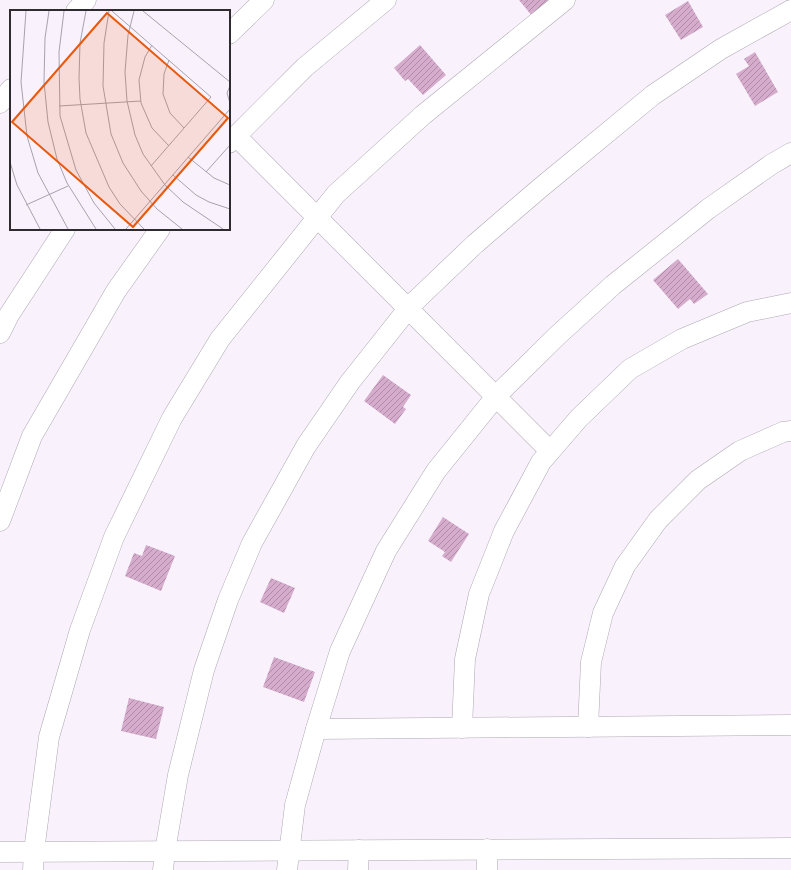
<svg xmlns="http://www.w3.org/2000/svg" width="791" height="870" font-family="'Golos Text',sans-serif">
	<style>
		.building { fill: url(#building-hatch) }
		.lines { fill: none; stroke-linecap: round; stroke-linejoin: round }
		.minor-casing { stroke: #ada7b1; stroke-width: 21 }
		.minor { stroke: #fff; stroke-width: 20 }
		.inset-road { fill: none; stroke: #a7a2ab; stroke-width: 1 }
		.view { fill: #e8590c; fill-opacity: 0.15; stroke: #e8590c; stroke-width: 2 }
		.inset-edge { fill: none; stroke: #2d2b2f; stroke-width: 2 }
	</style>
	<defs>
		<pattern id="building-hatch" width="6" height="6" patternUnits="userSpaceOnUse"><rect width="6" height="6" fill="#d6accd"/><path d="M-1 1l2-2M0 6l6-6M5 7l2-2" fill="none" stroke="#ae8ca7"/></pattern>
	</defs>
	<rect width="100%" height="100%" fill="#f9f2fd"/>
	<g class="building">
		<polygon points="519,0 552,0 532,16"/>
		<polygon points="688,1 703,27 681,40 665,15"/>
		<polygon points="420,45 446,75 423,95 408,79 405,81 394,68"/>
		<polygon points="755,52 778,92 755,106 736,74 749,66 744,59"/>
		<polygon points="678,259 708,294 694,304 690,299 678,309 653,280"/>
		<polygon points="383,375 411,395 403,407 406,409 395,424 364,401"/>
		<polygon points="443,517 469,534 451,562 442,556 445,552 428,541"/>
		<polygon points="146,545 175,556 161,591 125,576 134,553 142,556"/>
		<polygon points="271,578 295,588 284,613 260,602"/>
		<polygon points="274,657 315,672 304,702 263,687"/>
		<polygon points="129,698 164,707 156,739 121,731"/>
	</g>
	<g class="lines">
		<g class="minor-casing">
			<g id="minor">
				<polyline points="76,11 86,0"/>
				<polyline points="229,34 264,0"/>
				<polyline points="0,103 11,89"/>
				<polyline points="236,136 550,451"/>
				<polyline points="229,143 305,67 386,0"/>
				<polyline points="0,333 9,315 65,229"/>
				<polyline points="0,521 32,436 116,291 160,229"/>
				<polyline points="588,727 591,662 603,613 625,566 658,520 698,480 740,451 783,432 791,431"/>
				<polyline points="462,728 465,659 479,594 504,531 541,462 579,418 630,369 682,339 747,312 791,303"/>
				<polyline points="316,729 791,725"/>
				<polyline points="487,849 487,870"/>
				<polyline points="0,852 791,848"/>
				<polyline points="33,870 34,851 49,737 80,630 114,537 172,418 220,339 336,194 423,115 565,0"/>
				<polyline points="163,870 165,851 178,775 204,670 228,600 252,543 306,446 350,382 411,305 475,244 539,189 653,95 721,49 791,10"/>
				<polyline points="287,870 295,805 316,729 340,651 386,551 436,471 498,394 558,335 613,285 708,209 772,164 791,153"/>
				<polyline points="358,870 359,850"/>
			</g>
		</g>
		<use href="#minor" class="minor"/>
	</g>
	<g transform="translate(10 10)">
		<rect width="220" height="220" fill="#f9f2fd"/>
		<path class="inset-road" d="M16,1l-5,71 6,54 11,37 30,56M39,1l-4,27 -1,44 4,40 9,37 10,24 29,46M54,1l-5,41 1,64 16,54 18,33 21,26M76,1l-6,32 -1,35 1,21 6,34 23,54 11,17 24,25M99,1l-5,32 -1,43 8,48 12,29 18,28 16,18 25,20M102,1l99,86 -60,69M124,1l-6,24 -3,37 2,29 8,34 8,19 22,31 18,17 40,27M133,1l87,71M142,35l-7,12 -6,23 2,23 11,25 17,18M159,50l-5,14 -1,20 7,19 14,15M220,76l-3,7 3,10M49,96l82,-5M178,147l26,21 16,7M0,152l7,23 23,44M196,162l24,-27M163,165l23,20 13,7 21,7M16,195l42,-19M116,219l104,-120"/>
		<path class="view" d="M97,3l121,105 -95,109 -121,-105z"/>
		<rect width="220" height="220" class="inset-edge"/>
	</g>
</svg>
